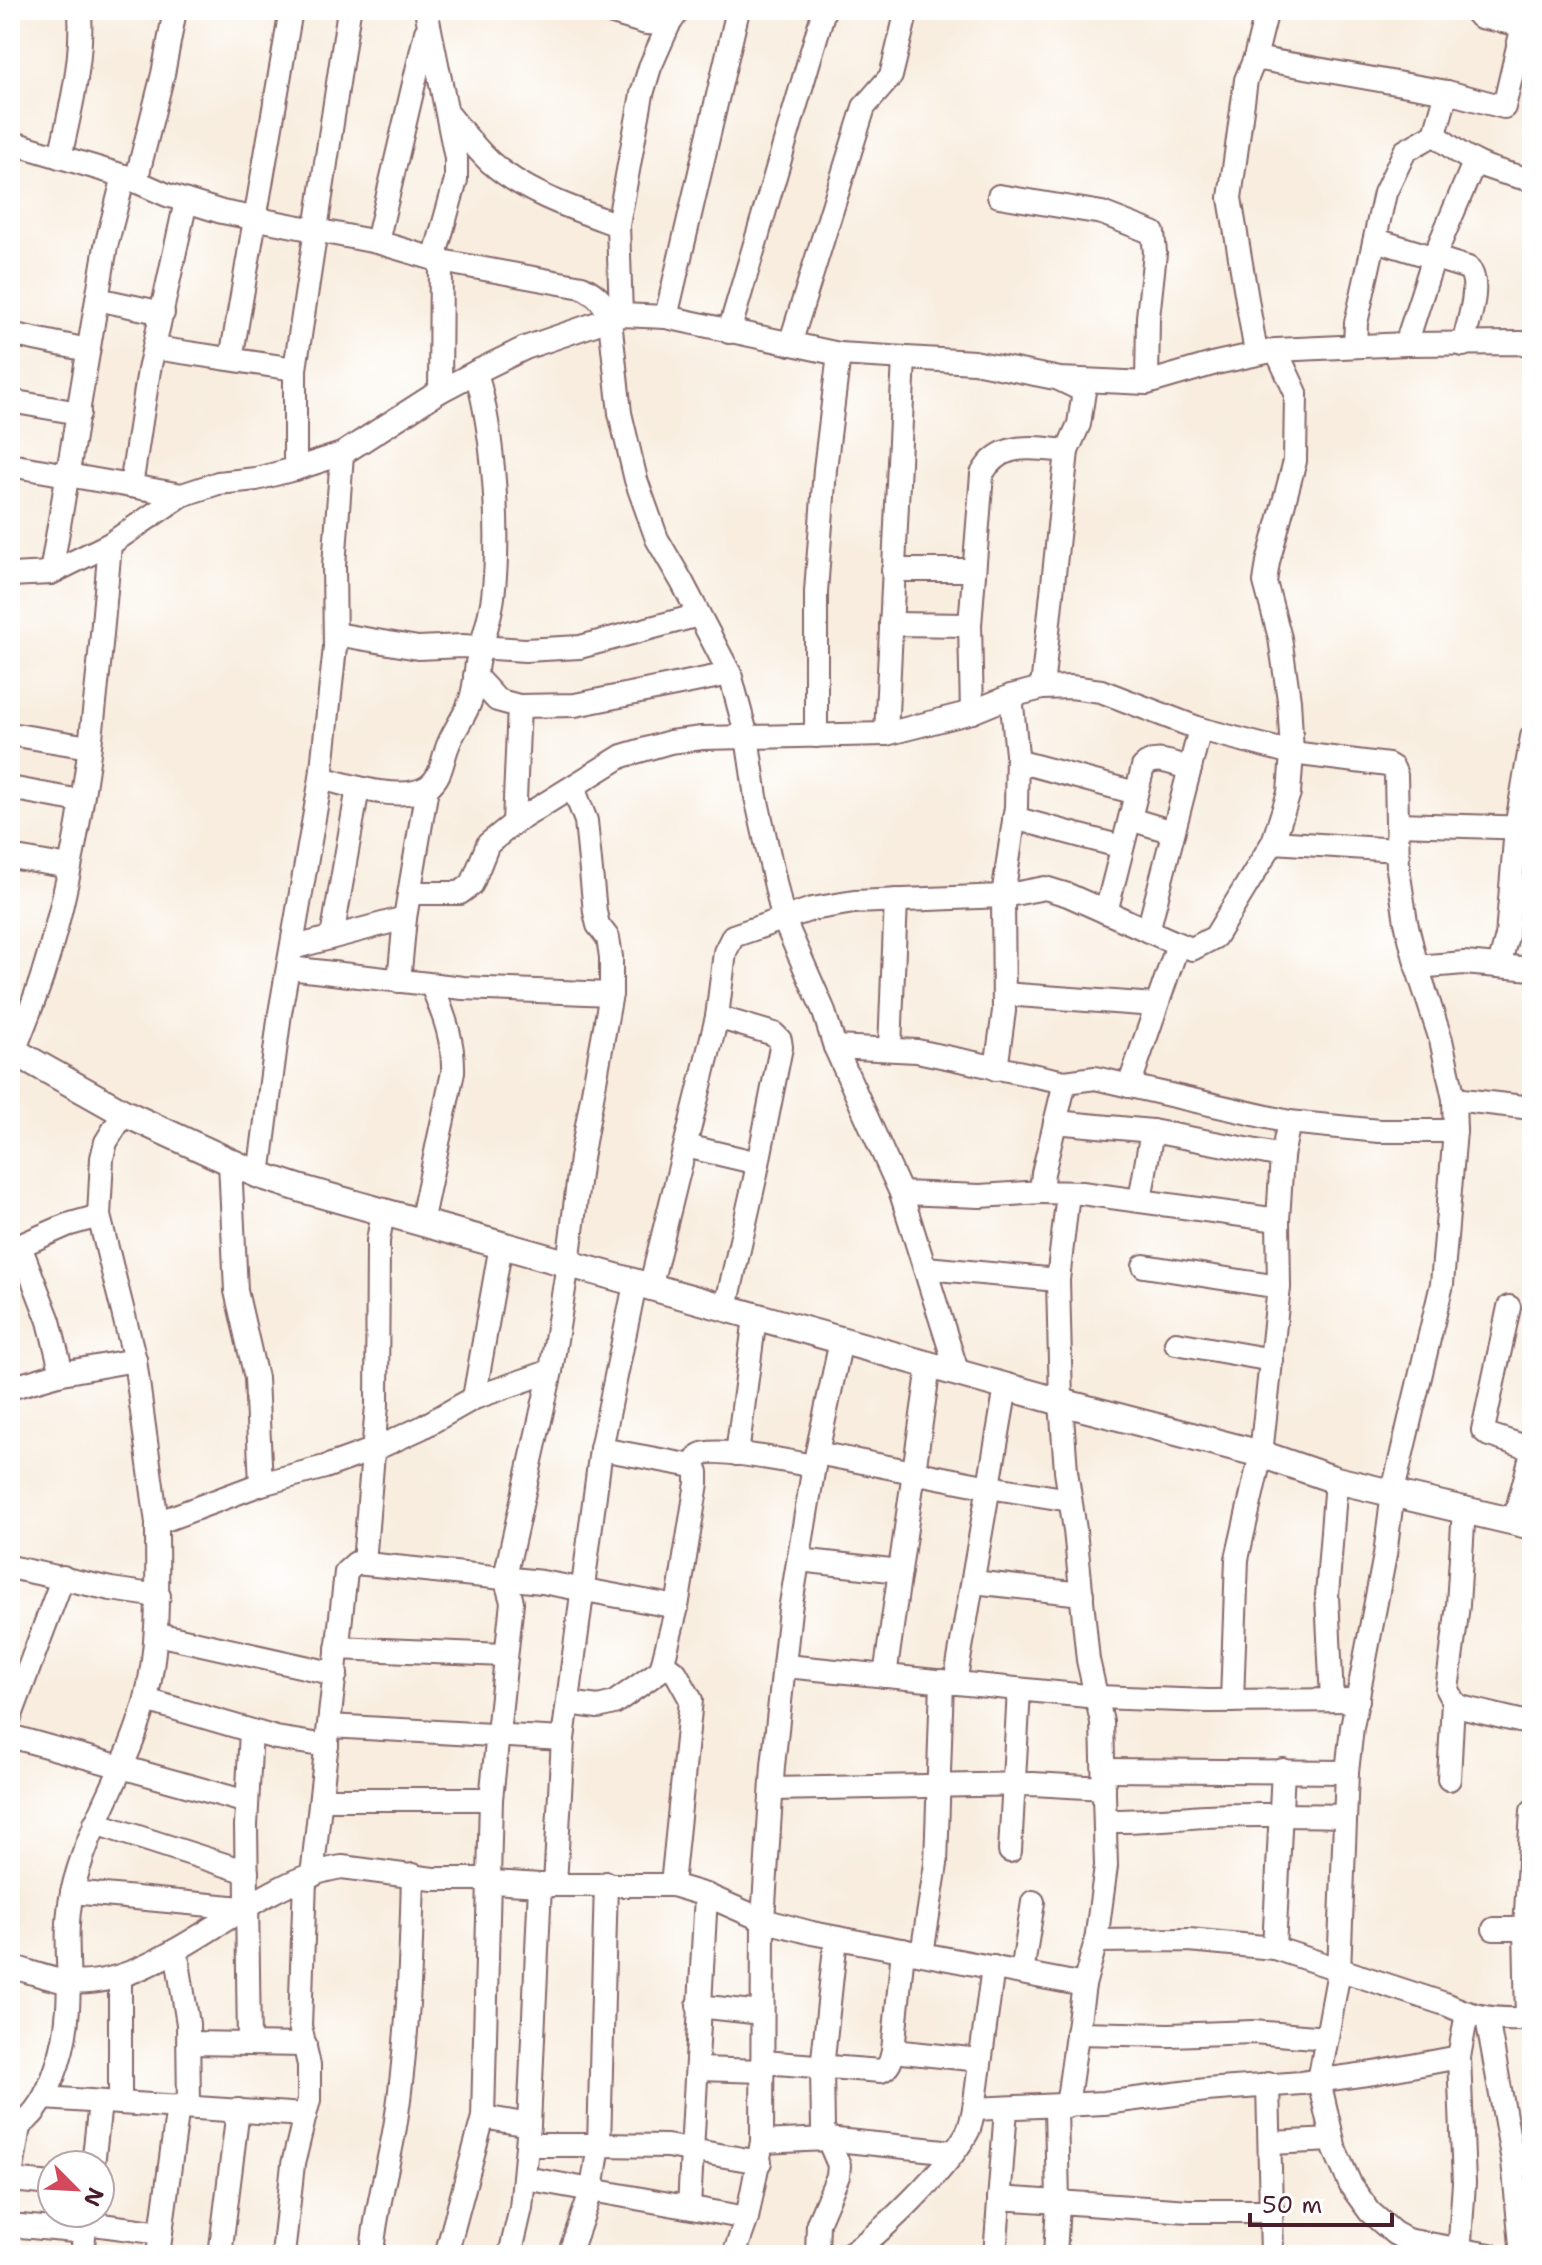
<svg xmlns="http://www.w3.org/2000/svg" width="1542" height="2265" font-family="'Shantell Sans',sans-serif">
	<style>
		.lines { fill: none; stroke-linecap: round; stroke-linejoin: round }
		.minor-casing { stroke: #87676a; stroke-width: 26 }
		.tertiary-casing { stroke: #87676a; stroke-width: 30 }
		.minor { stroke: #fff; stroke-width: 22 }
		.tertiary { stroke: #fff; stroke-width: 26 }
	</style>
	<rect width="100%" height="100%" fill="#fff"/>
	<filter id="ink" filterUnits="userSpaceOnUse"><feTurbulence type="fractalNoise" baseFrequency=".0125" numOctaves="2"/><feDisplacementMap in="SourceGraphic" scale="16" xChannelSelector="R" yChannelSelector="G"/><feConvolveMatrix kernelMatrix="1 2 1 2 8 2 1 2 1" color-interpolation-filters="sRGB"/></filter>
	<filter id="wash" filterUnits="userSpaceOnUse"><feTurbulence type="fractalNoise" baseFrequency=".006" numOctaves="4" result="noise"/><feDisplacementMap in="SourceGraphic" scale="32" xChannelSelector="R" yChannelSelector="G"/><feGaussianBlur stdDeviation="1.8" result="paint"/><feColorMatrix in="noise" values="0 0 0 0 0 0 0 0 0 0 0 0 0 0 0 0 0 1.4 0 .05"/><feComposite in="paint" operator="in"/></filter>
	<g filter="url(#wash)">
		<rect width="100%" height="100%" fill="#f8edde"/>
	</g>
	<g filter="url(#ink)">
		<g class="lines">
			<g class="minor-casing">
				<g id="minor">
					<polyline points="426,10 456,158 456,180 434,259"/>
					<polyline points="603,10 646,23 669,24"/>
					<polyline points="1255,58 1267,10"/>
					<path d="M449,115c13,16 26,33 41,47 35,31 84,47 128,63"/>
					<path d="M1435,134c34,30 55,36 97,46"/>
					<path d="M10,142l114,34 43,19 55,17 155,30 64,19 141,26c16,8 23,16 28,33l10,93 16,67 21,59 25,43 48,92 17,63 9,60 27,121 40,91 12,38 66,146 57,181"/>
					<path d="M60,157c11,-49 23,-97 20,-147"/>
					<polyline points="136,181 163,74 175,10"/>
					<polyline points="999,196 1102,213 1153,233 1155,253 1148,317 1147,383"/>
					<path d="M1376,240l92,28c15,15 -1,57 -5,77"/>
					<polyline points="377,242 426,32"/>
					<polyline points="97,299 163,313"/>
					<polyline points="621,315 618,225 642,94 650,67 669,24 679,10"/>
					<polyline points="666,317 738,10"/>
					<polyline points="729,332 824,10"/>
					<polyline points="10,334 88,350"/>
					<polyline points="790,344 864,107 891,76 907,10"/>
					<polyline points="1406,344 1434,257 1474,163"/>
					<polyline points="1355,346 1356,323 1385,193 1405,151 1435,134 1447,92 1504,107 1523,25 1480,17 1474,10"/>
					<polyline points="155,348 295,369"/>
					<polyline points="1256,353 1230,198 1246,80 1255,58 1447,92"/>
					<polyline points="231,359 291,10"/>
					<polyline points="440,391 441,261"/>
					<polyline points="10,401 79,413"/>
					<polyline points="10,465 182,495"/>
					<polyline points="295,469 295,369 349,10"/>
					<polyline points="131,486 149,370 186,201"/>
					<polyline points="893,570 974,570"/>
					<polyline points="51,573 106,246 124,176"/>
					<polyline points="10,575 51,573 110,544 182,495 218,483 256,479 295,469 342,454 440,391 476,372 525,348 621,315 666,317 839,354 974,362 1060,379 1147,383 1216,363 1276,350 1406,344 1522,343 1532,345"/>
					<polyline points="891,624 970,625"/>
					<polyline points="336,634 418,648 462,646 525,650 580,647 699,615"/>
					<polyline points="475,676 497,700 519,706 575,705 730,674"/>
					<polyline points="1042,688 1067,451 1079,424 1084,391 1061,380"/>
					<path d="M972,712l-2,-87 12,-151c18,-34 52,-26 85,-23"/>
					<polyline points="10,734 89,747"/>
					<polyline points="886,734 904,358"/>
					<polyline points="816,736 816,592 825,469 839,354"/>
					<polyline points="1017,761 1136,793"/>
					<path d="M321,778c27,7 83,26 108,8 14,-11 13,-28 20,-43 6,-15 17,-28 22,-44 4,-12 4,-24 6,-36 5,-22 13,-43 16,-66 8,-65 1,-162 -17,-225"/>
					<polyline points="10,788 80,801"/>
					<polyline points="1014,818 1122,847"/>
					<polyline points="1130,819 1173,832"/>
					<polyline points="514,823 519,706"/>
					<polyline points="1397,824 1532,828"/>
					<polyline points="1273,842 1397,850"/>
					<polyline points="10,857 70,867"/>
					<polyline points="411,893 460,893 472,884 488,844 514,823 622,756 670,742 702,738 886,734 972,712 1011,696 1042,688 1071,687 1101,691 1200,729 1292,753 1388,765 1393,768 1396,775 1398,869 1406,922 1417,967 1441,1040 1454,1099 1455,1131 1442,1284 1393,1491 1385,1555 1352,1727 1347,1772 1339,1971 1319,2081 1335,2150 1351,2186 1370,2212 1394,2233 1407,2240 1490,2255"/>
					<path d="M1106,912l37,-145c13,-13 31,-3 47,2"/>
					<polyline points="1148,931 1200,729"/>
					<polyline points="332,937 358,788"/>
					<polyline points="1178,944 1192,949 1215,937 1273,842 1289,793 1292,753 1289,700 1280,638 1265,582 1268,562 1295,461 1296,393 1276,350"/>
					<polyline points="292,948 405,918"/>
					<polyline points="1499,966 1507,936 1516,828 1532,737"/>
					<polyline points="1417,967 1464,963 1532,969"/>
					<polyline points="289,968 463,988 611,994"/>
					<polyline points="399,981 405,918 427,788"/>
					<polyline points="1004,994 1155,1005"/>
					<polyline points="717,1017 774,1034 780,1040 781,1047 756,1174 726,1307"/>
					<polyline points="835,1047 917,1051 1065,1082 1095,1078 1289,1122 1379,1131 1455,1131"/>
					<polyline points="890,1048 896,900"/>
					<path d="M14,1052c9,-25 20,-50 28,-75 43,-136 56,-290 68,-433"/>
					<polyline points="996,1069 1004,1011 1003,896 1016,807 1017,754 1011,696"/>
					<polyline points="1065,1082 1043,1173 1041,1192 1082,1193 1278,1220"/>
					<polyline points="1454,1099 1532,1108"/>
					<polyline points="124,1113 106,1142 102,1158 99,1216 135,1360 157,1523 261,1484 325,1467 375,1449 421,1428 474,1398 551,1371"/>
					<polyline points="1055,1122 1152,1131 1282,1156"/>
					<polyline points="686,1146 758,1163"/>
					<polyline points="230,1162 236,1291 256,1378 261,1484"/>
					<polyline points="259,1175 280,1013 321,778 335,647 334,566 342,454"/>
					<polyline points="901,1193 980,1196 1041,1192"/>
					<polyline points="1140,1200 1152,1131"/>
					<path d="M421,1223l32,-151c1,-31 -9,-57 -21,-86"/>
					<polyline points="20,1246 49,1321 62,1373"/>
					<polyline points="10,1250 67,1225 99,1216"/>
					<polyline points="1144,1266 1279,1287"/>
					<polyline points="926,1268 1058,1280"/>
					<polyline points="650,1288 717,1017 725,952 733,936 812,909 854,902 1003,896 1045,888 1068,895 1178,944 1129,1086"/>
					<polyline points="1509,1307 1483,1430 1489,1435 1532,1449"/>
					<polyline points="1176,1343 1272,1360"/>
					<polyline points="10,1388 62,1373 135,1360"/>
					<polyline points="474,1398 501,1245"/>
					<polyline points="817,1453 989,1487 1070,1500"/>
					<polyline points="737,1454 755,1317"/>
					<path d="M693,1466c2,-4 4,-8 7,-11 14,-9 95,8 114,11"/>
					<polyline points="1464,1508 1458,1605 1447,1690 1453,1701 1460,1707 1532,1724"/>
					<polyline points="1514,1521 1532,1453"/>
					<polyline points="799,1560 900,1571"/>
					<polyline points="364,1563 377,1405 378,1241 383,1212"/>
					<polyline points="10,1567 111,1589 159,1596"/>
					<polyline points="973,1582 1082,1594"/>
					<polyline points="157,1634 336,1674"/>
					<polyline points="337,1648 504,1655"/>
					<polyline points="664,1664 676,1673 691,1700 672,1885"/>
					<polyline points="786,1666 1097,1697 1208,1701 1358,1700"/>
					<polyline points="885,1676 929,1366"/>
					<polyline points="955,1683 1006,1387"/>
					<polyline points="146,1700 276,1738 327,1746"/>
					<polyline points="1332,1700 1327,1596 1336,1480"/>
					<polyline points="1232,1701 1237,1559 1261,1454 1279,1287 1278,1220 1282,1156 1289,1122"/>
					<polyline points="568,1703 598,1707 614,1703 661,1670 677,1607 697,1483 697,1472 693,1466 601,1449"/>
					<polyline points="10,1718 63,1577"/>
					<polyline points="329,1726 563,1739"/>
					<polyline points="10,1736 247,1802"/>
					<polyline points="1104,1770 1347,1772"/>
					<polyline points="1449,1779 1453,1701"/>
					<polyline points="772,1789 1033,1784 1104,1788"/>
					<polyline points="321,1799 491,1799"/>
					<path d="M1105,1821c34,1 67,-3 101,-5 46,-2 92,-1 139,0"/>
					<polyline points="95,1823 247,1872"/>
					<polyline points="1010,1851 1019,1690"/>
					<polyline points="312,1876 346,1572 356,1563 542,1582 677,1607"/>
					<polyline points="606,1883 599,2145 667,2146 760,2162"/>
					<polyline points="555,1885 563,1739 601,1449 635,1284"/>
					<polyline points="72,1892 242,1908"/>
					<polyline points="1494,1929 1532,1929"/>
					<path d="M1096,1941l93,-1 85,8 174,57c26,13 56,16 84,13"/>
					<polyline points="1274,1948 1283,1770"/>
					<polyline points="176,1950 188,2024 189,2107"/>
					<polyline points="922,1954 936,1864 942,1681"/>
					<path d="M10,1966c19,5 40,14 59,16 91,9 179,-101 273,-115l91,12h54l6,3 47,3h132l34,10 57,25 49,13 272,52"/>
					<polyline points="1022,1973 1033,1902"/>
					<polyline points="698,2006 762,2013"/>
					<polyline points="1487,2018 1513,2161 1522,2255"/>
					<polyline points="1527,2019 1525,1929 1532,1811"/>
					<polyline points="1077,2033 1169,2035 1253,2032 1327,2038"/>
					<polyline points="189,2043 305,2045"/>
					<polyline points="249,2044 246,1826 251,1731"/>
					<polyline points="893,2051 980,2060"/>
					<polyline points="1459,2057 1467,2013"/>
					<path d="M763,2062l118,9c9,-4 10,-11 12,-20l10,-101"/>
					<polyline points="698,2069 763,2071"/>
					<polyline points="1268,2084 1272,2255"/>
					<polyline points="44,2098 120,2103 120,1977"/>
					<polyline points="120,2103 305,2115 293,2164 283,2255"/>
					<polyline points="1067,2106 1084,1985 1096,1941 1106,1866 1102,1722 1088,1660 1075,1530 1066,1471 1061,1402 1058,1280 1068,1193"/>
					<polyline points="974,2109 1104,2103 1206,2090 1301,2083 1374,2073 1459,2057 1464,2183 1459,2255"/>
					<polyline points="305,2115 309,2100 309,2065 300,2026 305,1879"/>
					<polyline points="483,2117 529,2125 521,2208 510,2255"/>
					<polyline points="529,2125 540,1885"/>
					<path d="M10,2130c39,-14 56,-84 58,-122 3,-40 -5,-74 4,-115 15,-68 57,-126 74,-194 14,-58 11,-116 11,-176"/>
					<polyline points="762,2142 827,2139 954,2152"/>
					<polyline points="1271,2143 1332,2140"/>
					<polyline points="528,2145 599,2145 592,2189 569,2255"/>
					<polyline points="93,2165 100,2103"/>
					<polyline points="525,2178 747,2218"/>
					<polyline points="11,2180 52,2184"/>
					<polyline points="10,2183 19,2126"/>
					<polyline points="999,2198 1189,2211 1273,2211"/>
					<polyline points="689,2207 706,1895"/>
					<polyline points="86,2223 161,2233"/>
					<polyline points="10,2225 85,2232"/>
					<polyline points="82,2255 86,2218"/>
					<polyline points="158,2255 178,2106"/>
					<polyline points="220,2255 238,2110"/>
					<path d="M372,2255c3,-45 17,-89 24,-134 12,-81 15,-163 17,-246"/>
					<polyline points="446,2255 483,2117 491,1799 512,1602 505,1577 551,1371 568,1264 581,1158 611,994 611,957 608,938 598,925 595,912 586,821 573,787"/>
					<polyline points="734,2255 747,2218 762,2142 763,1920 773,1766 790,1610 814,1466 841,1341"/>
					<polyline points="817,2255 818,2223 838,2176 839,2165 823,2128 822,2068 836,1938"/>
					<path d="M847,2255c33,-19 101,-88 120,-122 4,-7 5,-16 7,-24l19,-142"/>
					<polyline points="995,2255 1006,2109"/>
					<polyline points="1055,2255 1058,2204 1056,2107"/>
				</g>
			</g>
			<g class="tertiary-casing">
				<polyline id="tertiary" points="10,1049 124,1113 259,1175 302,1189 1061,1402 1261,1454 1336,1480 1532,1526"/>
			</g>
			<use href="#minor" class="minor"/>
			<use href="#tertiary" class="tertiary"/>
		</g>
	</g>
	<rect width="1542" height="2265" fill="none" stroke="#fff" stroke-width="40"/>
	<g transform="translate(76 2189) rotate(114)"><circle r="38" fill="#ffffff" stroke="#b7a5aa" stroke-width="2"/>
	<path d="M0-6L14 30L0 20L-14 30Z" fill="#d1495b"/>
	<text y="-12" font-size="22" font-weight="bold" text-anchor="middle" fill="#4a1f2b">N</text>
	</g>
	<path d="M1250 2213v12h142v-12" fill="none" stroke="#4a1f2b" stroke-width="4"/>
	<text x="1262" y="2213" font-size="24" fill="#4a1f2b" stroke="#ffffff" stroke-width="6" paint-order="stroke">50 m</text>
</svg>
